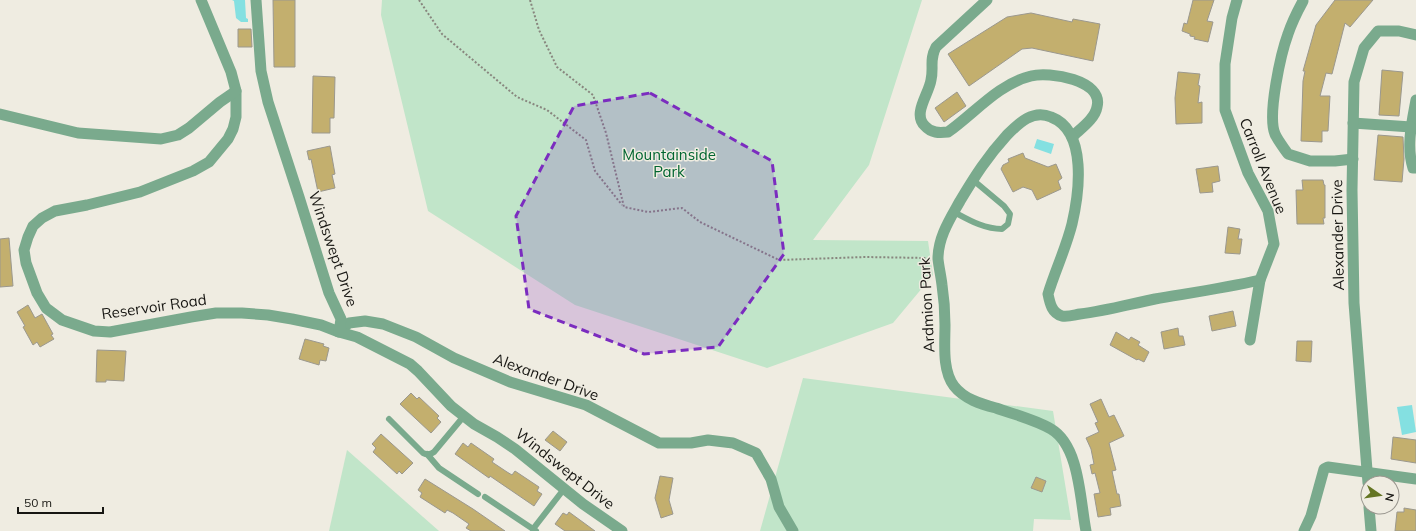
<svg xmlns="http://www.w3.org/2000/svg" width="1416" height="531" font-family="Mulish,sans-serif">
	<style>
		.green { fill: #c1e5c9 }
		.water { fill: #84e0e1 }
		.building { fill: #c3af6e; stroke: #9b988e }
		.lines { fill: none; stroke-linecap: round; stroke-linejoin: round }
		.path { stroke: #88867e; stroke-width: 2; stroke-dasharray: 2 2; stroke-linecap: butt }
		.service { stroke: #7aaa8d; stroke-width: 6 }
		.minor { stroke: #7aaa8d; stroke-width: 11 }
		.marked { fill: #7b2cbf; fill-opacity: 0.2; stroke: #7b2cbf; stroke-width: 3; stroke-dasharray: 8 5; stroke-linejoin: round }
		.labels { text-anchor: middle; stroke-width: 3; stroke-linejoin: round; paint-order: stroke }
		.park-label { font-size: 15px; fill: #016530; stroke: #efece1 }
		.street-label { font-size: 15px; fill: #171612; stroke: #efece1 }
	</style>
	<rect width="100%" height="100%" fill="#efece1"/>
	<g class="green">
		<polygon points="382,0 922,0 869,165 813,240 928,241 933,275 893,323 767,368 575,305 428,211 381,15"/>
		<polygon points="803,378 1053,411 1071,520 1034,519 1033,531 760,531"/>
		<polygon points="347,450 439,531 329,531"/>
	</g>
	<g class="water">
		<polygon points="232,0 245,0 246,18 248,19 248,22 241,22 236,18 234,1"/>
		<polygon points="1037,139 1054,144 1051,154 1034,148"/>
		<polygon points="1412,405 1416,432 1402,435 1397,407"/>
	</g>
	<g class="building">
		<polygon points="273,0 295,0 295,67 274,67"/>
		<polygon points="1193,0 1214,0 1207,21 1213,22 1208,42 1194,39 1195,37 1190,36 1190,34 1182,31 1184,23 1187,24"/>
		<polygon points="1335,0 1373,0 1350,27 1345,23 1332,74 1326,73 1320,96 1330,96 1328,131 1322,131 1322,142 1301,141 1303,81 1305,71 1303,71 1316,25"/>
		<polygon points="1031,13 1072,22 1073,19 1100,24 1093,61 1032,48 1022,49 969,86 948,54 1007,17"/>
		<polygon points="238,29 251,29 252,47 238,47"/>
		<polygon points="1382,70 1403,72 1399,116 1379,115"/>
		<polygon points="1178,72 1200,74 1198,85 1200,86 1198,103 1202,102 1202,123 1176,124 1175,98"/>
		<polygon points="313,76 335,77 334,118 330,118 330,133 312,133"/>
		<polygon points="957,92 966,106 944,122 935,108"/>
		<polygon points="1378,135 1403,137 1404,159 1402,182 1374,180"/>
		<polygon points="330,146 335,174 332,175 335,188 318,192 311,159 309,160 307,151"/>
		<polygon points="1023,153 1025,158 1048,167 1056,164 1062,178 1058,181 1061,189 1037,200 1032,190 1023,187 1013,192 1001,169 1003,165 1009,162 1008,159"/>
		<polygon points="1218,166 1220,181 1212,183 1213,192 1200,193 1196,169"/>
		<polygon points="1302,180 1323,180 1324,185 1325,185 1325,218 1323,218 1324,224 1297,224 1296,190 1303,190"/>
		<polygon points="1228,227 1240,229 1238,239 1242,239 1240,254 1225,253"/>
		<polygon points="9,238 13,286 0,287 0,239"/>
		<polygon points="28,305 35,318 42,314 53,334 51,335 54,339 40,347 37,342 33,345 23,327 25,326 17,312"/>
		<polygon points="1233,311 1236,326 1212,331 1209,316"/>
		<polygon points="1178,328 1179,336 1183,336 1185,345 1164,349 1161,332"/>
		<polygon points="1116,332 1129,340 1131,337 1140,342 1138,345 1149,352 1144,362 1138,359 1137,360 1110,345"/>
		<polygon points="305,339 324,344 323,346 329,348 326,361 320,360 319,365 299,359"/>
		<polygon points="1297,341 1312,341 1311,362 1296,361"/>
		<polygon points="97,350 126,351 124,381 106,380 106,382 96,382"/>
		<polygon points="411,393 417,399 419,397 439,416 437,418 441,422 431,433 400,404"/>
		<polygon points="1101,399 1109,417 1114,415 1124,436 1109,443 1116,470 1112,471 1117,494 1119,494 1121,506 1110,508 1111,515 1098,517 1094,494 1100,493 1095,473 1092,474 1090,465 1094,464 1091,449 1086,438 1099,432 1095,423 1098,422 1090,404"/>
		<polygon points="553,431 567,442 560,451 545,440"/>
		<polygon points="381,434 413,463 402,474 399,471 397,474 373,452 376,448 372,444"/>
		<polygon points="1393,437 1416,440 1416,463 1391,459"/>
		<polygon points="463,443 468,447 471,443 494,459 492,462 507,472 512,475 515,471 539,487 537,491 542,494 534,506 490,476 489,478 455,454"/>
		<polygon points="660,476 673,478 669,500 673,514 661,518 655,498"/>
		<polygon points="1036,477 1046,481 1042,492 1031,488"/>
		<polygon points="425,479 473,509 505,531 471,531 466,528 469,524 453,513 447,510 445,513 420,497 422,493 418,490"/>
		<polygon points="1404,508 1416,510 1416,531 1395,531 1397,512 1404,512"/>
		<polygon points="569,512 595,531 565,531 555,524 563,513 567,515"/>
	</g>
	<g class="lines">
		<g class="path">
			<polyline points="419,0 442,34 517,97 547,110 586,140 595,171 622,205"/>
			<polyline points="530,0 539,30 557,67 593,95 606,133 624,207 648,212 682,208 700,222 779,260 865,257 927,258"/>
		</g>
		<g class="service">
			<path d="M954,212c15,8 30,17 48,17l6,-5 2,-10 -6,-8 -31,-26"/>
			<path d="M389,419l34,34c4,2 7,2 11,-1l30,-36"/>
			<polyline points="427,454 439,468 478,494"/>
			<polyline points="485,497 536,531"/>
			<polyline points="533,529 564,489"/>
		</g>
		<g class="minor">
			<polyline points="201,0 231,72 236,91 236,117 233,129 228,139 209,162 193,171 140,192 87,205 55,211 42,218 33,226 28,237 24,250 26,263 37,293 46,308 62,320 94,331 110,332 191,317 216,313 242,313 268,315 292,319 321,325 339,332 349,323 365,321 383,324 416,337 454,358 510,382 586,405 659,443 691,443 708,440 733,443 756,453 771,479 779,507 793,531"/>
			<polyline points="256,0 261,71 268,102 299,197 329,293 341,319 339,332 357,337 410,364 418,371 451,406 474,424 497,437 515,449 583,504 622,531"/>
			<path d="M987,0l-51,47c-7,13 -2,20 -5,33 -2,14 -19,34 -6,46 6,7 14,7 23,6 27,-19 50,-48 83,-56 18,-5 73,4 66,31 -2,12 -17,22 -25,30"/>
			<polyline points="1237,0 1232,18 1225,64 1225,110 1248,173 1268,211 1274,244 1260,280 1250,340"/>
			<path d="M1303,1c-6,11 -11,21 -15,33 -7,19 -21,81 -13,100 3,7 9,14 13,20l22,7h25l18,-2"/>
			<path d="M1416,100c-4,22 -10,46 -3,68h3"/>
			<polyline points="0,114 78,133 161,139 178,135 189,128 220,102 236,91"/>
			<polyline points="1353,123 1411,127"/>
			<polyline points="1368,483 1354,303 1352,190 1354,82 1364,48 1378,31 1399,31 1416,35"/>
			<polyline points="1369,507 1371,531"/>
			<path d="M1086,531c-6,-30 -6,-85 -35,-102 -15,-9 -38,-15 -55,-21 -15,-4 -32,-9 -42,-22 -12,-16 -9,-42 -9,-61 0,-13 -1,-27 -3,-40 -1,-9 -3,-17 -4,-26 0,-22 12,-40 22,-58 15,-25 27,-44 47,-66 12,-12 26,-26 44,-18 37,14 28,77 21,107 -6,24 -17,47 -24,70 2,10 4,19 14,22 6,1 12,-1 18,-2 26,-3 50,-10 75,-15 35,-6 70,-11 105,-19"/>
			<polyline points="1304,531 1311,516 1324,469 1328,467 1416,479"/>
		</g>
	</g>
	<path class="marked" d="M650,93l122,68 12,93 -66,93 -74,7 -115,-45 -13,-93 58,-110z"/>
	<g class="labels">
		<g class="park-label">
			<text x="669" y="160">Mountainside<tspan x="669" dy="17">Park</tspan></text>
		</g>
		<g class="street-label">
			<text transform="translate(1263 166) rotate(68)" y="5">Carroll Avenue</text>
			<text transform="translate(1338 235) rotate(-91)" y="5">Alexander Drive</text>
			<text transform="translate(333 249) rotate(71)" y="5">Windswept Drive</text>
			<text transform="translate(927 305) rotate(-93)" y="5">Ardmion Park</text>
			<text transform="translate(154 307) rotate(-8)" y="5">Reservoir Road</text>
			<text transform="translate(546 377) rotate(20)" y="5">Alexander Drive</text>
			<text transform="translate(565 469) rotate(38)" y="5">Windswept Drive</text>
		</g>
	</g>
	<g transform="translate(1380 495) rotate(103)"><circle r="19" fill="#efece1" stroke="#99968e"/>
	<path d="M0-3L7 15L0 10L-7 15Z" fill="#647523"/>
	<text y="-6" font-size="11" font-weight="bold" text-anchor="middle" fill="#171612">N</text>
	</g>
	<path d="M18 507v6h85v-6" fill="none" stroke="#171612" stroke-width="2"/>
	<text x="24" y="507" font-size="12" fill="#171612" stroke="#efece1" stroke-width="3" paint-order="stroke">50 m</text>
</svg>
